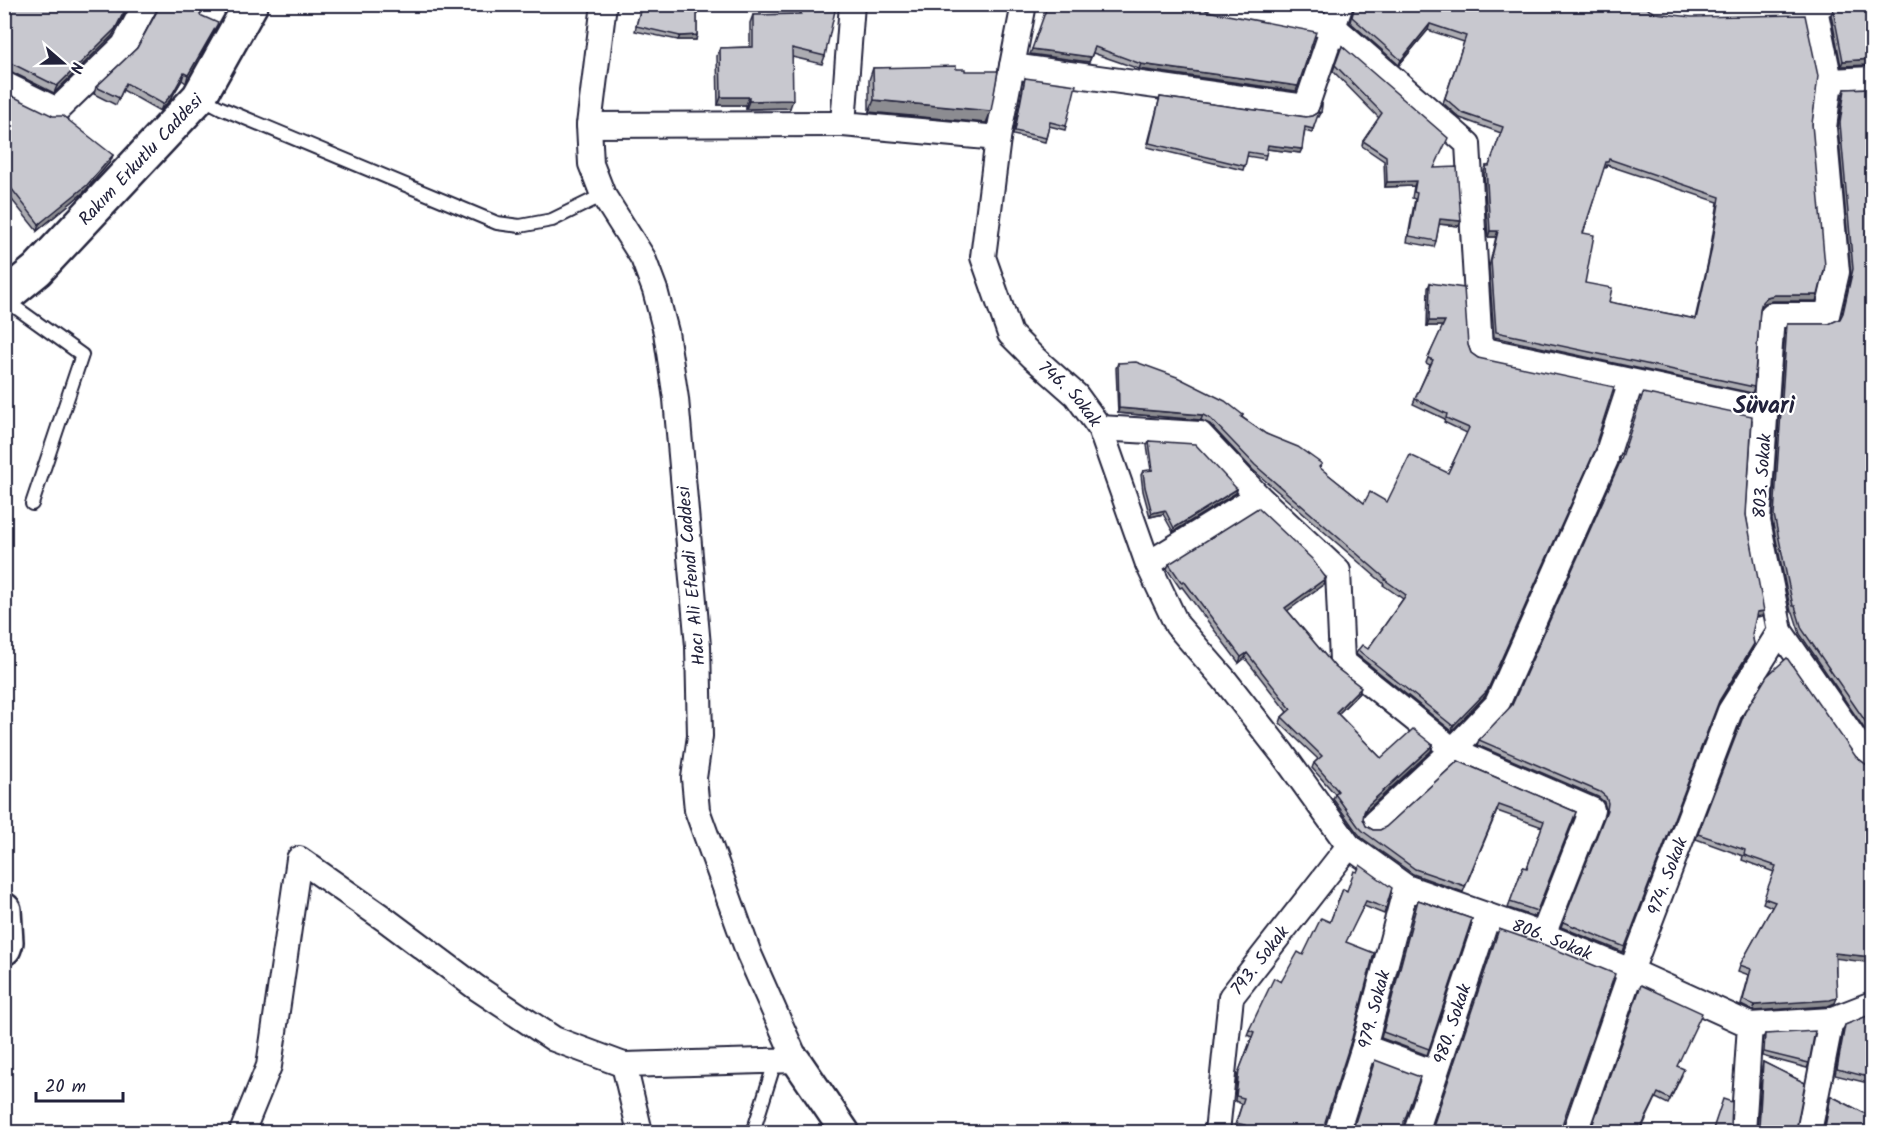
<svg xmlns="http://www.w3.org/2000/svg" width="1877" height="1137" font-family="Kalam,sans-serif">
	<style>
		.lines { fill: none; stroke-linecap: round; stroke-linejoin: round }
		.service-casing { stroke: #22223b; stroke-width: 16 }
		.minor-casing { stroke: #22223b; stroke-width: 28 }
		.tertiary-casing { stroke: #22223b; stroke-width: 33 }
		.secondary-casing { stroke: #22223b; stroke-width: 38 }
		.service { stroke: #fff; stroke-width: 12 }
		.minor { stroke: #fff; stroke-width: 24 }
		.tertiary { stroke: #fff; stroke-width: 28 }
		.secondary { stroke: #fff; stroke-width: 33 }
		.wall { fill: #acacb2; stroke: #22223b; stroke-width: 1.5; fill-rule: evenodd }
		.shaded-wall { fill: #8c8c91; stroke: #22223b; stroke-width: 1.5 }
		.building { fill: #c8c8cf; stroke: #22223b; stroke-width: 1.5; fill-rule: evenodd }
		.labels { text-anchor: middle; stroke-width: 4.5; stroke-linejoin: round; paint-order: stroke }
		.street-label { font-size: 18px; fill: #22223b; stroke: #fff }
		.district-label { font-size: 24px; font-weight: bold; fill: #22223b; stroke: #fff }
	</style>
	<rect width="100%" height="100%" fill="#fff"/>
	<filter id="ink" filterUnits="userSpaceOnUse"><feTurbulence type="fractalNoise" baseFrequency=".0167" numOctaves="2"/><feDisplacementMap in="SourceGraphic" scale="12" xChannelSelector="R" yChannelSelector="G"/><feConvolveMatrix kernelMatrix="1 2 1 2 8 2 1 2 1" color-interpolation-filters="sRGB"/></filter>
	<g filter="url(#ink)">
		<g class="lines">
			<g class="service-casing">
				<g id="service">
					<polyline points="200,97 221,108 497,223 520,226 552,220 603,195"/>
					<polyline points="4,299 82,355 32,504"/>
					<polyline points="753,1132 776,1059"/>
				</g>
			</g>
			<g class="minor-casing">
				<g id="minor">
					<polyline points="852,4 843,124 998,138"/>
					<path id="s1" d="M1024,4l-26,134 -15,119 27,77 23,23 43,38 24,33 48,136 29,61 47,54 58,74 67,93 57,41 137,48 88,36 119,54 81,-5 41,-16"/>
					<polyline points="1213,4 1334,27 1468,144 1480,349 1766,410"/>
					<polyline points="1655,4 1690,8 1814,6 1823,4"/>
					<polyline points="1814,4 1830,81 1824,128 1837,272 1827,315 1772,315 1758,521 1780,631 1865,754 1872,758"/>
					<polyline points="1012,66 1306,107 1341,4"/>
					<polyline points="1830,81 1872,79"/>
					<polyline points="4,84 57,110 124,45 146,4"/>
					<polyline points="589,125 843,124"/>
					<polyline points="1100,428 1200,434 1258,496 1338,571 1342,661 1453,750 1592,810 1543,935"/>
					<polyline points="1609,449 1631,382"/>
					<polyline points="1148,564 1258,496"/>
					<polyline points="1375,822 1453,750 1497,704 1606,459"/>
					<polyline points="1364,1047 1435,1073"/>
					<polyline points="624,1065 640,1132"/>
					<polyline points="242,1132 269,1066 299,859 386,920 477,988 554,1039 624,1065 796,1060 749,954 697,810 694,778 700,736 698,646 676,399 666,332 655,290 643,258 603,195 591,164 589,125 604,4"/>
					<path id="s2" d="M1217,1132l14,-135 118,-151"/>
					<path id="s3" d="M1337,1132l27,-85 42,-160"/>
					<path id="s4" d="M1416,1132l72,-216"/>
					<path id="s5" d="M1575,1132l56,-161 99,-260 50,-80"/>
					<polyline points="1743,1132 1750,1025"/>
					<polyline points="1809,1132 1831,1020"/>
				</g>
			</g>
			<g class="tertiary-casing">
				<polyline id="tertiary" points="796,1060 845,1132"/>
			</g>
			<g class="secondary-casing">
				<g id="secondary">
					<path id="s6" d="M4,297l33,-27 162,-173 52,-93"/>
					<polyline points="4,910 6,942 4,948"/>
				</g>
			</g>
			<use href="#service" class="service"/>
			<use href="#minor" class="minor"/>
			<use href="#tertiary" class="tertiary"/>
			<use href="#secondary" class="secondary"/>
		</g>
		<g class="wall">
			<polygon points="4,4 130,4 112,36 54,93 10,71 4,70"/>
			<polygon points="160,4 205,4 200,15 215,30 186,83 182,80 170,100 160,111 123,90 116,105 94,94 96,87 137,48"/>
			<polygon points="635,4 697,4 697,35 696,40 678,40 635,31 641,6"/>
			<polygon points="802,4 828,4 825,56 822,64 792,57 790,108 746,109 746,105 718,105 717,56 720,48 750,47 750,23 753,15 800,14"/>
			<polygon points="1292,4 1326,4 1324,11"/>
			<path d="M1354,4h290l5,6 163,114 6,171 -2,6h-44l-7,2 -5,4 -6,80 -2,6 -258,-56 -5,-70 7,-30h-8l-4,-65 2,-6h3l12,-33 -41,-15 -17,-15 21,-61 -36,-12 -29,35 -49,-43zM1607,165l111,37 -9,56 -14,61 -86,-17 -24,-19 -2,-50 21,-66 2,1z"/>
			<polygon points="1872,4 1872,65 1841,66 1831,15 1833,10"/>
			<polygon points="1206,10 1296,91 1139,69 1093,53 1089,62 1030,54"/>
			<polygon points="1342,46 1435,168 1461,221 1459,226 1439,224 1436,241 1434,247 1407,242 1415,199 1412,198 1414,186 1385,187 1384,161 1362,146 1363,141 1379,118 1333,71"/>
			<polygon points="873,68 956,69 965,71 986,123 869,112 869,80"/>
			<polygon points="1025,78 1066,126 1065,130 1049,126 1045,142 1013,135"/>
			<polygon points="1872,88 1872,740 1800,634 1793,612 1791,612 1772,520 1785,329 1787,324 1829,324 1840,319 1842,315 1851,275 1838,128 1843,95 1845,89"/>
			<polygon points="4,92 113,155 110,162 84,192 37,231 4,190"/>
			<polygon points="1160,97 1306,117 1312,116 1317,113 1322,103 1321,113 1319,117 1317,116 1312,133 1305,131 1300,153 1267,149 1265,159 1247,156 1243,170 1147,147"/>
			<polygon points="1430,283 1468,345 1471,353 1597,440 1595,451 1485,696 1452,731 1356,654 1358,650 1368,649 1403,599 1383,585 1384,584 1253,470 1210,424 1201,420 1118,413 1116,368 1118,363 1243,415 1242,417 1266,434 1322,464 1320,468 1364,503 1387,502 1448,473 1467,433 1444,422 1445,419 1413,404 1430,365 1426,363 1428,358 1443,326 1427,326 1428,288"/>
			<polygon points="1149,441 1237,489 1236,493 1173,532 1163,514 1150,517 1143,491 1141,475 1143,471 1151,470 1147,445"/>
			<polygon points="1746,515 1762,616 1756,617 1752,634 1754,644 1752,649 1717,706 1623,952 1561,927 1605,815 1606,809 1604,802 1598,797 1477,745 1479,740"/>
			<polygon points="1169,564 1324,584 1287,610 1335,667 1361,687 1359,693 1338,714 1381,758 1433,745 1431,751 1365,812 1363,814 1363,819 1366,826 1373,830 1380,830 1386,827 1458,761 1576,812 1535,917 1508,908 1523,867 1527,868 1542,827 1497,811 1463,892 1413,874 1362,838 1356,831 1333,799 1335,794 1312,768 1314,763 1318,759 1280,723 1282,717 1287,712 1245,658 1239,663 1182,587 1180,588 1167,569"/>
			<polygon points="1745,712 1856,757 1867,765 1836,959 1835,1003 1828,1006 1753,1011 1741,1005 1749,975 1738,971 1740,965 1772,907 1763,903 1774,872 1742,860 1743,856 1696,839"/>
			<polygon points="1343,889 1386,908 1384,914 1364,906 1243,1130 1234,1128 1242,1104 1235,1101 1237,1077 1252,1037 1247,1035 1249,1030 1281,982 1330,922"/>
			<polygon points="1418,900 1472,919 1427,1055 1381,1038"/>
			<polygon points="1872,1014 1872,1084 1835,1075 1843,1030 1845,1025"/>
			<polygon points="1765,1034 1809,1063 1807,1068 1762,1056 1763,1038"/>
			<polygon points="1763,1062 1805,1083 1757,1132 1762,1067"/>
			<polygon points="1678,1067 1682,1075 1668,1104 1656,1098 1640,1132 1590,1132"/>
			<polygon points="1831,1096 1872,1117 1823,1132"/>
		</g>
		<g class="shaded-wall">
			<polygon points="128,4 130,4 112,36 54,93 57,86"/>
			<polygon points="218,23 215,30 186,83 188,75"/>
			<polygon points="1430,24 1428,30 1399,65 1401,60"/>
			<polygon points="697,35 696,40 678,40 680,36"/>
			<polygon points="1032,49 1091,57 1089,62 1030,54"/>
			<polygon points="1872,59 1871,65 1841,66 1843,61"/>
			<polygon points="1141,64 1298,86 1296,91 1139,69"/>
			<polygon points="184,73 182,80 170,100 160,111 163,104"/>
			<polygon points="721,97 749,97 746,105 718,105"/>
			<polygon points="793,100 790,108 746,109 749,101"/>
			<polygon points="874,100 991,111 986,123 869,112"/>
			<polygon points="1268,145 1302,149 1300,153 1266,149"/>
			<polygon points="113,155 110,162 84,192 37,231 39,224"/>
			<polygon points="1416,181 1414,186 1385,187 1387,182"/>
			<polygon points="1440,219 1461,221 1459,226 1438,224"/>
			<polygon points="1490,231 1498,231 1496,237 1488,237"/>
			<polygon points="1774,295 1818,295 1816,301 1772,301 1765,303 1760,308 1762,302 1767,297"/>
			<polygon points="1429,321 1445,321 1443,326 1427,326"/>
			<polygon points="1119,408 1203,415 1201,420 1118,413"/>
			<polygon points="1595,451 1485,696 1452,731 1453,726"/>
			<polygon points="1237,489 1236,493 1173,532 1174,528"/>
			<polygon points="1165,510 1163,514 1150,517 1152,513"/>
			<polygon points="1326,578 1324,584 1283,614 1285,608"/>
			<polygon points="1764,611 1762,616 1755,617 1757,612"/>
			<polygon points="1754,644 1752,649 1717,706 1623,952 1719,701"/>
			<polygon points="1247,653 1245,658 1239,663 1241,657"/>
			<polygon points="1361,687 1359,693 1334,718 1336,712"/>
			<polygon points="1433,745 1431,751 1365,812 1362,817 1367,806"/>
			<polygon points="1835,953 1872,957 1872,963 1833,958"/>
			<polygon points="1837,998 1835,1003 1828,1006 1753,1011 1755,1005"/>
		</g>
		<g class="building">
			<polygon points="4,4 128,4 115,29 57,86 13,64 4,63"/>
			<polygon points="161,4 204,4 200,15 218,23 188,75 184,73 173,93 163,104 126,83 119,98 96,87 137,48"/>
			<polygon points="642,4 697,4 697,35 680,36 636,26"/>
			<polygon points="803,4 828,4 836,6 825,56 792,48 793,100 749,101 749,97 721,97 720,48 753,47 753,15 801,14"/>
			<polygon points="1048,4 1202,4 1206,10 1212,12 1316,32 1298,86 1141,64 1095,47 1091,57 1032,49"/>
			<path d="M1355,4h289l5,6 6,3 37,4 113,-2 13,61 -6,48 13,142 -7,29h-44l-7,2 -5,5 -2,7 -6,78 -258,-55 -5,-71 7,-30h-8l-4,-65h3l14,-39 -41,-14 -17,-15 21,-62 -36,-12 -29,36 -49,-43zM1609,159l111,38 -9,55 -15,67 -87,-17 3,-14 -27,-5 9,-48 -11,-2 23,-71h2z"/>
			<polygon points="1837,4 1872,4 1872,59 1843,61 1833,10"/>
			<polygon points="1342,46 1448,138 1434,168 1457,167 1461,221 1440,219 1436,241 1409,236 1417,193 1414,192 1416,181 1387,182 1386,156 1363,141 1382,113 1335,65"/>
			<polygon points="956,66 956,69 965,69 965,71 998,71 991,111 874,100 873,68"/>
			<polygon points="1025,78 1076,85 1066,126 1050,122 1046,138 1015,131"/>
			<polygon points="1872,88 1872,731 1802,629 1795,606 1793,606 1774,515 1787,324 1829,324 1840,319 1843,313 1853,269 1840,123 1845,89"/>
			<polygon points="4,92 53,116 63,116 113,155 87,185 39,224 4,179"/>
			<polygon points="1160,97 1306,117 1312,116 1317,113 1322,103 1321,113 1319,112 1313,129 1305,127 1302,149 1268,145 1266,155 1248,152 1245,166 1149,143"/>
			<polygon points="1430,283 1464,288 1468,345 1471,353 1478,358 1614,387 1597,440 1597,446 1487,691 1453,726 1358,650 1362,645 1368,649 1406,595 1385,580 1386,579 1255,465 1211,419 1203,415 1119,408 1118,363 1136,362 1177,377 1225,401 1243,415 1241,417 1266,434 1298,447 1322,464 1319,467 1364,503 1370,492 1387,502 1410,455 1448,473 1469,428 1446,418 1447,414 1415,399 1433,360 1428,358 1445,321 1429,321"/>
			<polygon points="1643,393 1752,416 1746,515 1764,611 1757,612 1752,634 1754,644 1719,701 1625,947 1563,922 1607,810 1608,803 1606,797 1600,792 1479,740 1512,705 1621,460"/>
			<polygon points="1149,441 1195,444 1237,489 1174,528 1165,510 1152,513 1145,487 1143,471 1153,470"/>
			<polygon points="1258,508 1312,559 1326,578 1285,608 1335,667 1361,687 1336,712 1381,758 1413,729 1433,745 1367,806 1364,812 1363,819 1366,826 1373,830 1380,830 1386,827 1458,761 1576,812 1537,911 1510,902 1523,867 1527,868 1544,821 1499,805 1465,886 1415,869 1364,832 1358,826 1335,794 1338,791 1314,763 1322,756 1282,717 1291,709 1247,653 1241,657 1184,581 1182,583 1169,564"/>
			<polygon points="1787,658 1856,757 1867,765 1872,766 1872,957 1835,953 1837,998 1830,1000 1755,1005 1743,1000 1751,969 1740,965 1775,902 1764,898 1776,866 1744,855 1745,850 1698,834 1745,712 1767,676"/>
			<polygon points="1360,865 1392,888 1386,908 1366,901 1346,942 1374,953 1352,1038 1325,1122 1325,1130 1326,1132 1242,1132 1245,1125 1236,1123 1244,1098 1236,1096 1239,1071 1254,1032 1249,1030 1274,978 1281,982 1298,952 1303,955 1321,918 1330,922 1343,889 1347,891 1354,871 1357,872"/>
			<polygon points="1418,900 1472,919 1429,1049 1383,1032"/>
			<polygon points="1499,929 1540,943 1615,974 1563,1122 1563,1130 1564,1132 1431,1132"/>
			<polygon points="1641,985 1702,1013 1677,1066 1684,1069 1670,1099 1658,1093 1639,1132 1590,1132"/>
			<polygon points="1872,1014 1872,1078 1837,1069 1845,1025"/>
			<polygon points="1815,1031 1809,1063 1764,1052 1765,1034"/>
			<polygon points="1375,1060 1420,1077 1404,1122 1404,1129 1405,1132 1352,1132"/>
			<polygon points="1763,1062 1805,1083 1797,1125 1798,1132 1757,1132 1759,1128"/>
			<polygon points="1831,1096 1872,1117 1872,1132 1824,1132"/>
			<polygon points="1723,1099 1732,1102 1731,1127 1732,1132 1712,1132"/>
		</g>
	</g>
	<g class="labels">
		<g class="street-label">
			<text dy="6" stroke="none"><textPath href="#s6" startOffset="194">Rakım Erkutlu Caddesi</textPath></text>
			<text dy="6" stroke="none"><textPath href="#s1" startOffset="423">746. Sokak</textPath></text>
			<text transform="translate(1762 476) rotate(-86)" y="6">803. Sokak</text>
			<text transform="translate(691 576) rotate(-95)" y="6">Hacı Ali Efendi Caddesi</text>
			<text dy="6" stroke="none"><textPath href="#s5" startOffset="272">974. Sokak</textPath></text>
			<text dy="6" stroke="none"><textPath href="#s1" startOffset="1186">806. Sokak</textPath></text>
			<text dy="6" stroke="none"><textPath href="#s2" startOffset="182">793. Sokak</textPath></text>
			<text dy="6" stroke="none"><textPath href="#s3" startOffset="128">979. Sokak</textPath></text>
			<text dy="6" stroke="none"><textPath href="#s4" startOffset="114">980. Sokak</textPath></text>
		</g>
		<g class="district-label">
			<text x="1764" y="413">Süvari</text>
		</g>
	</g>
	<rect width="1877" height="1137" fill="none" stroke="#fff" stroke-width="24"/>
	<rect x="12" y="12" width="1853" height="1113" fill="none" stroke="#22223b" stroke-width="2" filter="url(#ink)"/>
	<g transform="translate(63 63) rotate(110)" stroke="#ffffff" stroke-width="4.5" paint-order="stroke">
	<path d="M0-4.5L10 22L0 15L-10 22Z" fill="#22223b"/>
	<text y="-9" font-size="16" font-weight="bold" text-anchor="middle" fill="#22223b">N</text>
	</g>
	<path d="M36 1092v9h87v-9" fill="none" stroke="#22223b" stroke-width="3"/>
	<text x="45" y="1092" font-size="18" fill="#22223b" stroke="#ffffff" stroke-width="4.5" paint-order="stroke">20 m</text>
</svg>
